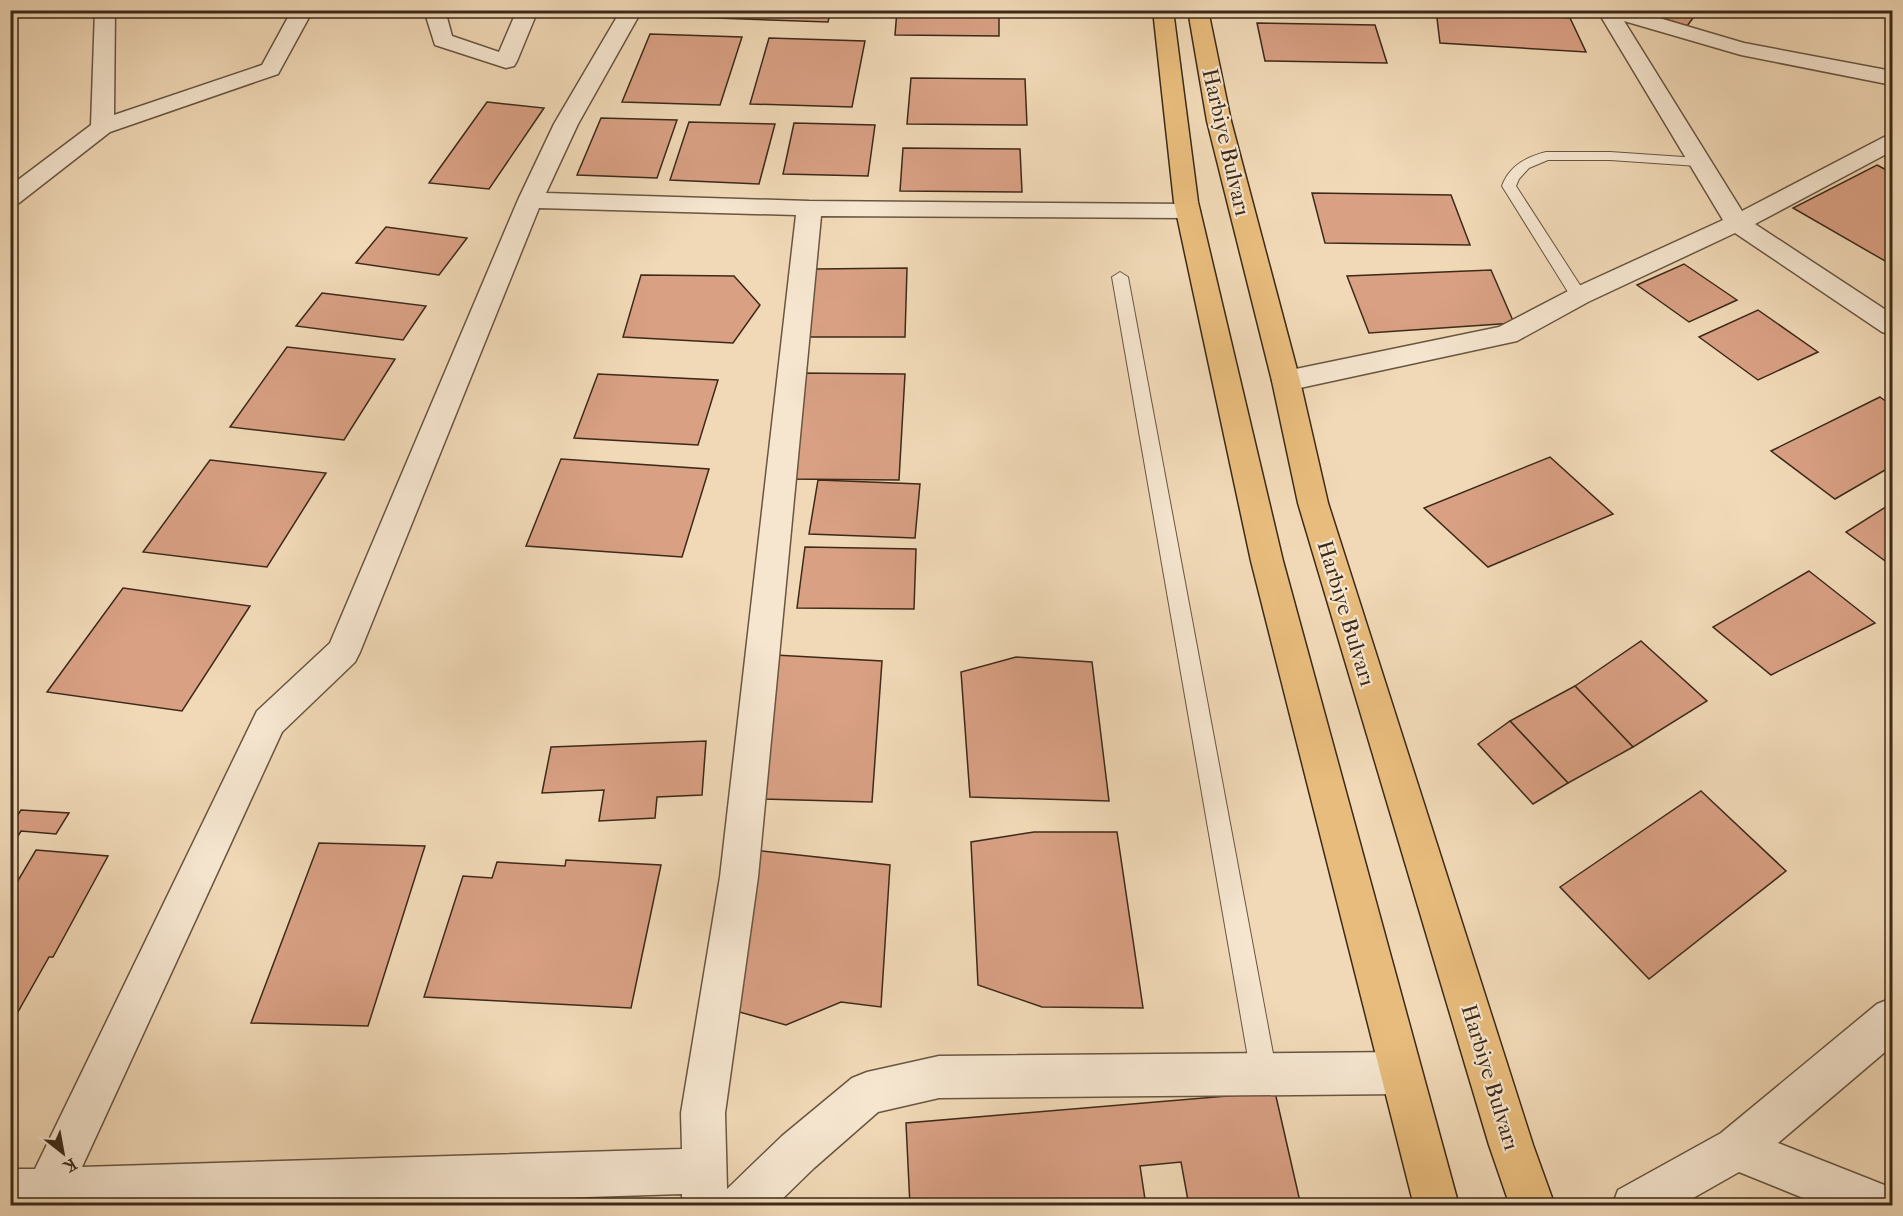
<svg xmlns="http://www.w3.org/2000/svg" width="1903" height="1216" font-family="'IM FELL French Canon',serif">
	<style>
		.building { fill: #d9a084; stroke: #3c2a19; stroke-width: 1.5 }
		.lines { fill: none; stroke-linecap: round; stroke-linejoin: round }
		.service-casing { stroke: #695640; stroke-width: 2 }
		.minor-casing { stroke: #695640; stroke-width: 3 }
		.primary-casing { stroke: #3c2a19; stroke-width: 3 }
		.service { fill: #f6e6d0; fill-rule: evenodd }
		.minor { fill: #f6e6d0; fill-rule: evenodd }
		.primary { fill: #e8bc7c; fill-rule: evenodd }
		.labels { text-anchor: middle; stroke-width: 4.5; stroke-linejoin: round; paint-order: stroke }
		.street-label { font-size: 22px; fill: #3c2a19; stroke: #f6e6d0 }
	</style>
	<rect width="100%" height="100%" fill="#f1d9b7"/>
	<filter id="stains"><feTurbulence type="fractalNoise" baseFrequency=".00333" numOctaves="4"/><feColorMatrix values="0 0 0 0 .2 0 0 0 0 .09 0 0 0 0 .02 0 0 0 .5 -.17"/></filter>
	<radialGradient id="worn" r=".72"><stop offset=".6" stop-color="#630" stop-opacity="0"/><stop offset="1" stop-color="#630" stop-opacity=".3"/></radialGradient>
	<g class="building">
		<polygon points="663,10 831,10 828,22 660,16"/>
		<polygon points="897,10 999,10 999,36 895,35"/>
		<polygon points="1436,10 1537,10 1539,15 1570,18 1586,52 1440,43"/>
		<polygon points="1637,10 1699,10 1687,26"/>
		<polygon points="1257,23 1375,25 1387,63 1265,61"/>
		<polygon points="650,34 742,37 720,105 622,102"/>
		<polygon points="769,38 865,41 852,107 750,104"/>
		<polygon points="911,78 1025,79 1027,125 907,124"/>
		<polygon points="487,102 544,108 489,189 429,183"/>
		<polygon points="601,118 677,120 657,178 577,175"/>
		<polygon points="689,122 775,124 759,184 670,180"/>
		<polygon points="794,123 875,125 868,176 783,174"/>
		<polygon points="903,148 1020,149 1022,192 900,191"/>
		<polygon points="1877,165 1892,173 1892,265 1793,208"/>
		<polygon points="1312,193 1451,195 1470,245 1325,243"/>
		<polygon points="386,227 467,238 439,275 356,263"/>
		<polygon points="1684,264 1737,300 1689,322 1637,285"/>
		<polygon points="907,268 905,337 807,337 815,269"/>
		<polygon points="1491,270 1514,323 1369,333 1347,276"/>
		<polygon points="641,275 734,276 760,305 733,343 623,337"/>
		<polygon points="322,293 426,306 403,340 296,326"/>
		<polygon points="1758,310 1818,352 1758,380 1699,337"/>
		<polygon points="287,347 395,359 344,440 230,427"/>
		<polygon points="799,373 905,374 899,480 786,479"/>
		<polygon points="598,374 718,380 698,445 574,438"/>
		<polygon points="1880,397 1892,406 1892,466 1835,499 1771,451"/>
		<polygon points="1550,457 1613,514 1488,567 1424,508"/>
		<polygon points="561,459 709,469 682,557 526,546"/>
		<polygon points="210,460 326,473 267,567 143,552"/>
		<polygon points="818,480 920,484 915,538 809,534"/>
		<polygon points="1892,503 1892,566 1846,532"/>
		<polygon points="805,547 916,549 914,609 797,608"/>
		<polygon points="1809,571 1875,623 1771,675 1713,627"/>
		<polygon points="123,588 250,606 182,711 47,692"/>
		<polygon points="1641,641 1707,701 1633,747 1575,686"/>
		<polygon points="775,655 882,661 872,802 763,799"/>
		<polygon points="1016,657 1092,662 1109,801 970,797 961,672"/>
		<polygon points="1575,686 1633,747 1568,783 1510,721"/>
		<polygon points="1510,721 1568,783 1533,804 1478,744"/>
		<polygon points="706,741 702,795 657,797 655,818 599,821 604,790 542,793 551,747"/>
		<polygon points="1701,791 1786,871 1649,979 1560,887"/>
		<polygon points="21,810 69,813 56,834 21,831 10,849 10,822 13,822"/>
		<polygon points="1034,832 1117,832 1143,1008 1042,1007 978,985 971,842"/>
		<polygon points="319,843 425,846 368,1026 251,1023"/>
		<polygon points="36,850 108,856 53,957 49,957 10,1026 10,894"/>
		<polygon points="752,850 890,865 881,1007 841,1002 786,1025 725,1008"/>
		<polygon points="566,860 661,865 631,1008 424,997 463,876 492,878 497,862 565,866"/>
		<polygon points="1275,1092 1301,1206 1189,1206 1181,1162 1140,1166 1146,1206 910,1206 906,1123"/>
	</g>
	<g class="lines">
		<g class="service-casing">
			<g id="service">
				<path d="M1546,152h64l88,6 7,4 -7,4 -88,-6h-62l-19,8 -10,11 -3,7 71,110 -8,5 -6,-1 -71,-114c7,-20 24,-29 44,-34z"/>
				<polygon points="1120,272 1128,277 1277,1075 1273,1084 1264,1088 1255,1084 1251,1075 1112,277"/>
			</g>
		</g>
		<g class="minor-casing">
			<g id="minor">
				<polygon points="95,10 115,10 114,115 262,65 292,10 313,10 278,74 110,132 19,203 10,205 10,186 91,125"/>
				<polygon points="424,10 445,10 452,36 499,52 517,10 538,10 517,61 514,66 506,68 435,45"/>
				<path d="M621,10h21l-64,114 -32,69 263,8 379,3 9,2 3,5 -3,5 -9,2 -367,-2 -63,661 -33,236 2,76 55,-53 70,-58 15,-6 72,-16 462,-4 15,6 6,15 -6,15 -15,6 -462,4 -61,14 -64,56 -39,38h-93v-12l-378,12h-294v-37h25l222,-458 73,-68 188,-443 36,-76zM539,208l257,7 -76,662 -39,236 1,36 -600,18 200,-435 73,-70 5,-10z"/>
				<polygon points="1597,10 1632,10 1744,43 1892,71 1892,85 1741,55 1624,21 1742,211 1884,137 1892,135 1892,151 1755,224 1892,314 1892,335 1882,332 1735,233 1588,302 1517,341 1286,391 1276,388 1272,381 1276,374 1286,371 1499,327 1570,290 1723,220"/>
				<polygon points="1892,998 1892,1046 1778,1143 1892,1188 1892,1206 1823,1206 1739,1172 1679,1206 1612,1206 1618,1190 1721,1133 1877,1004"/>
			</g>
		</g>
		<g class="primary-casing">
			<g id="primary">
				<polygon points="1153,10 1173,10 1198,202 1283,561 1459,1206 1414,1206 1251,561 1174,202"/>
				<polygon points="1188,10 1208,10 1231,121 1300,381 1328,503 1533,1145 1555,1206 1510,1206 1489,1145 1298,503 1272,381 1207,121"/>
			</g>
		</g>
		<use href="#service" class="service"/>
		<use href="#minor" class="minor"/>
		<use href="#primary" class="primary"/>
	</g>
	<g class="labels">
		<g class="street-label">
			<text transform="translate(1227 142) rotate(77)" y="8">Harbiye Bulvarı</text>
			<text transform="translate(1347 613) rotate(73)" y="8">Harbiye Bulvarı</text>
			<text transform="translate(1491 1077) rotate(73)" y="8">Harbiye Bulvarı</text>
		</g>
	</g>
	<rect width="1903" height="1216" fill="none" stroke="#f1d9b7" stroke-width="36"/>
	<rect x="12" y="12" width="1879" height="1192" fill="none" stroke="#3c2a19" stroke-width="3"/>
	<rect x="18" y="18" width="1867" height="1180" fill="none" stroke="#3c2a19" stroke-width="1.5"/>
	<g transform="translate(63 1153) rotate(149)" stroke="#f6e6d0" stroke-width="4.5" paint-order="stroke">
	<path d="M0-4.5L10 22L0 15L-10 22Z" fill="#3c2a19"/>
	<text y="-9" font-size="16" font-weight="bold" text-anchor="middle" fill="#3c2a19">K</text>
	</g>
	<rect width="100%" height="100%" filter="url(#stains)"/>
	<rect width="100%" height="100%" fill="url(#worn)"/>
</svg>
